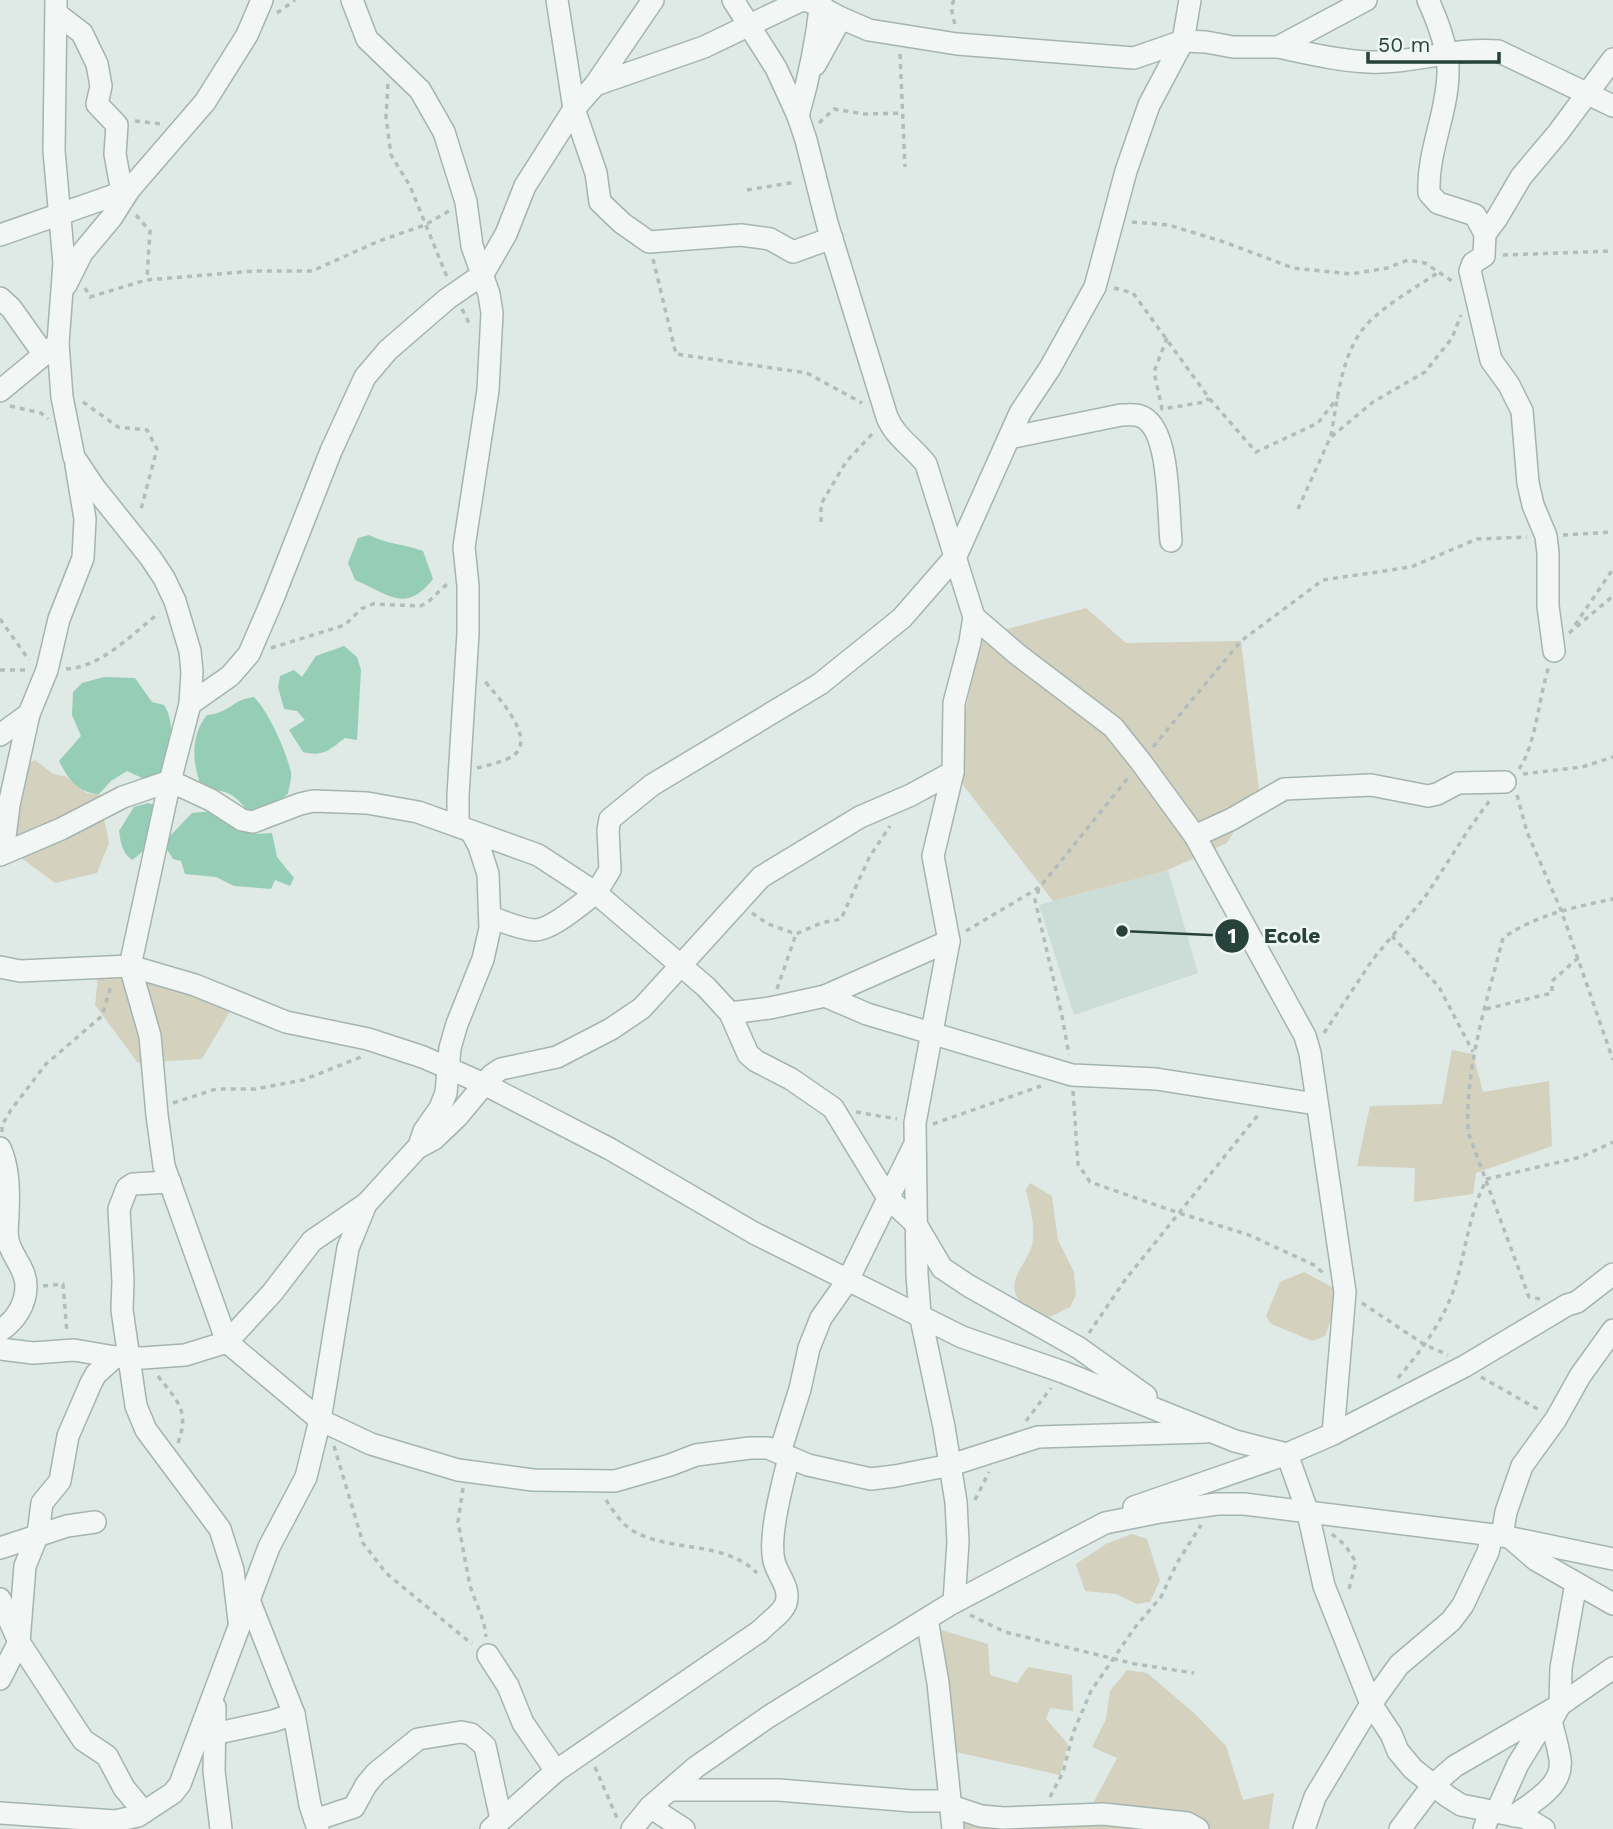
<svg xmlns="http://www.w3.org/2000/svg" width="1613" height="1829" font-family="'Work Sans',sans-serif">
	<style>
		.built { fill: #ccdcd6 }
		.green { fill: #d4d1bf }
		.water { fill: #96cdb7 }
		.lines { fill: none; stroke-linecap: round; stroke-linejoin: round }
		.minor-casing { stroke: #a4b4af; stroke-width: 24 }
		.path { stroke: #b1bdba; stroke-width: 3.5; stroke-dasharray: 5 5; stroke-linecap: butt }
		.minor { stroke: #f2f7f6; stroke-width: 21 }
		.leader { fill: none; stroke: #26423a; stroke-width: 2.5 }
		.callout-dot { fill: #26423a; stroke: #eef7f4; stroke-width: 2.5 }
		.mark-label { font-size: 21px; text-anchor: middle; font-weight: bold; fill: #fff }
		.callout-label { font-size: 21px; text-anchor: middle; font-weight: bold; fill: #26423a; stroke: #eef7f4; stroke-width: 5; stroke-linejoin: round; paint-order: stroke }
	</style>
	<rect width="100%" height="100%" fill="#dfe9e6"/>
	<polygon class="built" points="1168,870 1198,973 1074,1015 1039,905"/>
	<g class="green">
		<polygon points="1086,608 1126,643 1241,641 1259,790 1227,843 1168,870 1053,901 953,772 981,636"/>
		<polygon points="35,760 53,774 67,777 86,793 99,794 109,843 97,873 55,883 11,850 18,769"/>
		<polygon points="99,968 235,1003 202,1059 138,1063 95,1005"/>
		<polygon points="1452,1050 1473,1054 1483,1092 1549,1081 1552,1146 1476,1173 1473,1194 1414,1202 1415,1168 1357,1166 1370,1106 1442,1104"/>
		<path d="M1030,1183l22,13 6,44 16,32 2,23 -6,12 -24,12c-10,-4 -15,-6 -23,-14 -21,-22 2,-37 9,-60 4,-18 -2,-38 -6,-55z"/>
		<polygon points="1304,1272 1341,1292 1325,1336 1313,1341 1271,1324 1266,1316 1280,1282"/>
		<polygon points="1132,1534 1147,1539 1160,1580 1150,1602 1137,1604 1116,1594 1085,1591 1076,1564 1106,1544"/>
		<polygon points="938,1629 988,1644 990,1675 1017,1683 1028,1667 1072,1675 1073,1711 1050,1708 1046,1719 1068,1744 1060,1775 956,1752 940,1671"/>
		<polygon points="1127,1670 1147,1673 1194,1713 1226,1746 1243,1800 1274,1793 1269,1829 958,1829 957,1810 1088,1813 1117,1758 1092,1747 1106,1719 1110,1691"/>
	</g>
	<g class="water">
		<path d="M369,535c17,9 35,9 54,16l10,28c-28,36 -46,14 -78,1l-7,-17 10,-25z"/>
		<path d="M344,646l13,11 4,13 -4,70 -12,-2c-16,12 -21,19 -42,14l-14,-22 16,-10 -8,-9 -13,-2 -6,-22 2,-11 14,-6 8,7 14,-21z"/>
		<path d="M104,677l31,1 17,24 12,3c13,20 6,50 -2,72l-20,1 -15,-7 -16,10 -12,13c-21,-1 -31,-15 -40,-33l22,-25 -9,-21 1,-23 9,-9z"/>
		<path d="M254,697c16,17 31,52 37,75 1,6 -2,15 -3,22l-24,18 -13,3c-17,-22 -22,-24 -49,-27 -10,-23 -12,-53 5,-73 23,-2 24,-15 47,-18z"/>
		<path d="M148,803l6,2c9,20 -4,44 -22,55 -10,-8 -11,-16 -13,-29l15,-24z"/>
		<polygon points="213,811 251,829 252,834 272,833 277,857 294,878 290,886 275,880 271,889 234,886 216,877 185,874 181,861 173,859 166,848 168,838 192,813"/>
	</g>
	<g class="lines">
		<g class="minor-casing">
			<g id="minor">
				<polyline points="352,0 367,39 420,90 444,132 466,202 472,246 489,294 492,313 488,390 464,547 468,586 468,633 458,795 458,826"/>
				<polyline points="557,0 574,109 596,173 600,202 622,223 649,242 741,235 770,239 793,252 832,238"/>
				<path d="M733,0l43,68 22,48 8,24 21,83 60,194c8,20 26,30 39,47l48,153 -4,25 -16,61 -1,69 -20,84 16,85 -34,182 2,152 3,39 24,113 12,75 2,40 -4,60"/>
				<polyline points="1190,0 1183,41 1149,105 1126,171 1095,287 1050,368 1020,413 956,556 902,618 820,684 652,785 610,819 608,830 610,870 596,893 538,855 418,812 367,803 313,801 300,804 253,822 242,820 211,800 170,781 130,966 195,985 286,1022 368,1039 423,1057 484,1084 610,1149 754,1233 962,1337 1063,1372 1235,1441 1287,1454 1308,1513 1324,1586 1371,1704 1315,1797 1304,1829"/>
				<path d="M1428,0c10,22 21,50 20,74 -1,41 -21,78 -19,119l9,10 37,12 10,19 -1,22 -11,7 -3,8 21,89 18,25 13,26 6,72 5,22 13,31 2,17v53l6,45"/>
				<polyline points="57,14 82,33 97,64 101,86 97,104 117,125 115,154 122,192"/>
				<path d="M1278,47c29,6 61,14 91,15 43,2 86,-15 129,-11l115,55"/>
				<polyline points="815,65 841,18"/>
				<polyline points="595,85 704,47 802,0 811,2 841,18 869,30 957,44 1134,58 1183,41 1206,42 1233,47 1278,47 1366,0"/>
				<path d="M798,116c11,-38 19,-77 23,-116"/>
				<polyline points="1485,234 1497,218 1521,177 1558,133 1613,59"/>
				<polyline points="0,235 129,190"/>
				<polyline points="66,285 82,253 112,217 129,190 205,102 247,35 262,0"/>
				<polyline points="0,298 11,308 43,353"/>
				<polyline points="0,391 58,343"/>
				<path d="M1009,438l112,-23c9,0 18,-2 26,5 23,18 21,92 24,121"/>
				<polyline points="974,617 1017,654 1113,727 1141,762 1195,836 1305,1036 1310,1053 1345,1292 1333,1434"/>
				<polyline points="190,704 230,676 249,654 274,596 331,451 365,377 388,350 447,299 483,274 506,234 525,186 574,109 595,85 653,0"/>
				<polyline points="0,735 29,714"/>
				<polyline points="1195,836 1232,819 1284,789 1371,785 1428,796 1437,794 1458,783 1505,782"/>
				<polyline points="3,853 9,805 29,714 47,670 59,619 83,558 85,519 76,465"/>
				<polyline points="0,855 61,829 123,797 170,781 190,704 192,672 190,651 175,601 164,578 150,557 94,487 74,457 62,397 58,343 64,263 54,151 56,0"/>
				<path d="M491,917c13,5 29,12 43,13 17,1 48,-27 62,-37l110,94 24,26 18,41 8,7 35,18 42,29 55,90 28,26 26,44 27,18 110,62 67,48"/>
				<polyline points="0,967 20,971 130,966 150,1036 157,1115 164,1166 227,1342 320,1420 371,1444 458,1470 533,1480 615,1481 670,1465 696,1455 750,1448 768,1448 808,1465 871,1479 895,1476 951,1465 1038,1437 1205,1432"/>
				<polyline points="825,996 867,1014 1072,1075 1156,1079 1316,1104"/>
				<polyline points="730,1013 770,1008 825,996 949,941"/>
				<polyline points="421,1146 434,1139 457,1117 492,1075 501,1069 557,1057 611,1029 642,1008 761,877 860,817 911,795 953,772"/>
				<path d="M0,1148c9,20 9,43 8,65 0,9 -2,18 0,27 3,16 18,28 18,46 0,19 -11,35 -26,45"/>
				<polyline points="170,1182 133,1184 127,1188 119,1209 123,1281 122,1310 136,1406 146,1430 220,1529 233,1570 239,1621"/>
				<polyline points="0,1349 33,1353 74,1350 115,1357 143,1358 185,1355 227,1342 272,1293 312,1241 366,1204"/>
				<polyline points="780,1452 800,1389 809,1348 821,1318 848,1280 913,1148"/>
				<polyline points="1134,1507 1287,1454 1333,1434 1465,1366 1567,1305 1577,1302 1613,1274"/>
				<polyline points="1492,1535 1488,1552 1463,1605 1451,1621 1399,1665 1371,1704 1391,1734 1398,1751 1413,1769 1447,1796 1461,1805 1526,1818 1544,1829"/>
				<polyline points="1502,1536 1506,1512 1522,1466 1556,1419 1580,1376 1613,1330"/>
				<polyline points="1513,1540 1536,1560 1613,1604"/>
				<polyline points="0,1548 67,1526 95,1522"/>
				<polyline points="0,1599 19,1642 83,1740 107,1756 124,1788 144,1812"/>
				<polyline points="249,1600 294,1714 310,1805 318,1829"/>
				<polyline points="927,1619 938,1683 953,1829"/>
				<polyline points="488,1655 508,1686 523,1723 556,1771"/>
				<polyline points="0,1679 19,1642 25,1566 38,1534 42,1503 60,1481 68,1436 91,1383 96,1374 115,1357"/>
				<polyline points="215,1707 214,1771 221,1829"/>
				<polyline points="214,1734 273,1721 294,1714"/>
				<polyline points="670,1790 779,1790 912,1801 950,1801"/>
				<polyline points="951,1806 981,1816 1003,1818 1103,1814 1187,1823 1198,1829"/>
				<polyline points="650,1807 684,1829"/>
				<polyline points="0,1813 115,1821 138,1816 173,1793 180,1784 269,1547 306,1477 320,1420 348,1248 366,1204 419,1146 424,1131 440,1108 446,1093 450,1048 457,1024 483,959 490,928 488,874 479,846 472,833"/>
				<path d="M1514,1816c19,-14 50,-30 46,-57 -2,-13 -6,-26 -9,-38"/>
				<polyline points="315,1820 354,1807 366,1785 376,1773 418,1739 461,1732 471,1734 485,1746 501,1819"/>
				<path d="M491,1829l65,-58 204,-140c7,-8 23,-18 26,-28 5,-15 -9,-29 -12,-42 -6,-26 9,-78 15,-104"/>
				<polyline points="632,1829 650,1807 696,1767 768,1717 949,1605 1105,1523 1160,1512 1217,1504 1244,1504 1502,1536 1613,1559"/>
				<polyline points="1400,1829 1433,1785 1455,1766 1560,1705 1561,1668 1576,1583"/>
				<polyline points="1484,1829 1489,1815 1496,1813 1518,1764 1536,1735 1551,1721 1560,1705 1613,1668"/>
			</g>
		</g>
		<g class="path">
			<polyline points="954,0 951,7 955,25"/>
			<polyline points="277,13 295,0"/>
			<polyline points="900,54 905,167"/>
			<polyline points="388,84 386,117 391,155 410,186 447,277"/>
			<polyline points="135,121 162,124"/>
			<polyline points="819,123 834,109 864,114 903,113"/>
			<polyline points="747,190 796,182"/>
			<polyline points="136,215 150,231 147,279"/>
			<polyline points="1132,222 1169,225 1227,243 1293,268 1351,274 1387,268 1408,260 1425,263 1452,281"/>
			<polyline points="1503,255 1613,251"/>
			<polyline points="653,259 676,354 807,373 862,403"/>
			<polyline points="85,288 90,297 146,280 254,271 312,271 379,241 425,225 449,211"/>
			<polyline points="1114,288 1133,293 1209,398 1256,452 1318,423 1338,397"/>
			<polyline points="462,309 471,327"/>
			<polyline points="1167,338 1154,372 1162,409 1205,402 1209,398"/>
			<polyline points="83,402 118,427 147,430 157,449 140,513"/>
			<polyline points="10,406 41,413 48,419"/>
			<path d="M1331,436c6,-34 9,-70 27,-100 15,-25 56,-47 81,-64"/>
			<polyline points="1298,509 1330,438 1373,402 1425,372 1452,338 1461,315"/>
			<polyline points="821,522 821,504 846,462 873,433"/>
			<polyline points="1563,535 1613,532"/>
			<polyline points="0,619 29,660"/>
			<polyline points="1575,625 1613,569"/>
			<polyline points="1569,633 1613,596"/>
			<polyline points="271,648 345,625 361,609 373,604 420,606 427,603 449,582"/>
			<path d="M66,669c36,-2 66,-35 93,-56"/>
			<polyline points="0,670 27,670"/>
			<polyline points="1153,747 1241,641 1323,580 1411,567 1477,539 1527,537"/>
			<path d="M477,768c11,-3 28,-6 37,-13 23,-18 -19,-61 -31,-76"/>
			<path d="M1519,769c17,-24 20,-73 30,-103"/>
			<polyline points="1523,774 1582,767 1613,757"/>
			<polyline points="1517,795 1527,832 1561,910 1613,1060"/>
			<polyline points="1039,889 1035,900 1062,1016 1069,1055"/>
			<polyline points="752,913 768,924 796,934 821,923 841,919 870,856 890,826"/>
			<polyline points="966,931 1040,887 1128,778"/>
			<polyline points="1392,936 1439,987 1473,1052"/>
			<polyline points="777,989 796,934"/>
			<polyline points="1486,1009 1552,993 1552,981 1578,958"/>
			<polyline points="1324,1033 1373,959 1425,897 1469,829 1490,800"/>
			<polyline points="1073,1091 1078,1164 1090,1182 1179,1213 1249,1235 1314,1265 1323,1273"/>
			<polyline points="173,1103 216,1089 255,1089 303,1080 361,1057"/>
			<polyline points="856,1112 897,1119"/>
			<polyline points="933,1124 1041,1086"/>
			<polyline points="2,1132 2,1125 11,1110 46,1064 102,1016 111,986"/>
			<polyline points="43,1286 63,1284 67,1333"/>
			<path d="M1540,1299l-11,-2 -61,-165c-3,-66 19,-131 35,-194 32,-23 72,-31 110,-39"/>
			<polyline points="1362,1303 1425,1345 1448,1355"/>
			<polyline points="1089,1333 1125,1280 1258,1115"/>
			<path d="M158,1376c19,25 32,34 20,67"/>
			<polyline points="1481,1377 1541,1411"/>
			<path d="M1398,1378c21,-25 41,-51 53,-81 15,-39 16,-82 36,-118l94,-22 32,-15"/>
			<polyline points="1026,1421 1051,1388"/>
			<polyline points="334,1446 363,1543 386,1573 472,1644"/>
			<polyline points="463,1488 458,1522 470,1586 484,1623 486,1637"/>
			<path d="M606,1500c7,11 17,26 29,32 37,20 91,9 122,41"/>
			<polyline points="975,1500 989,1472"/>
			<polyline points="1332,1534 1345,1545 1356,1562 1348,1593"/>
			<polyline points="970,1615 1005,1632 1135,1664 1194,1673"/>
			<polyline points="595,1767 617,1818"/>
			<polyline points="1050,1797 1063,1772 1073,1733 1091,1691 1136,1626 1161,1597 1177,1563 1201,1525"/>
		</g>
		<use href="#minor" class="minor"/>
	</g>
	<path class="leader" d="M1122 931L1232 936"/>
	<g class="callout-dot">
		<circle cx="1122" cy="931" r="7"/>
		<circle cx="1232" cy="936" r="18"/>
	</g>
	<g class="mark-label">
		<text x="1232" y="943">1</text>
	</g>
	<g class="callout-label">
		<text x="1292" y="943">Ecole</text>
	</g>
	<path d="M1368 52v10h131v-10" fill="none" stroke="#26423a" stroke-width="3.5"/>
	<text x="1378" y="52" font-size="21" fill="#26423a" stroke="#eef7f4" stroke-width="5" paint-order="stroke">50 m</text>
</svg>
